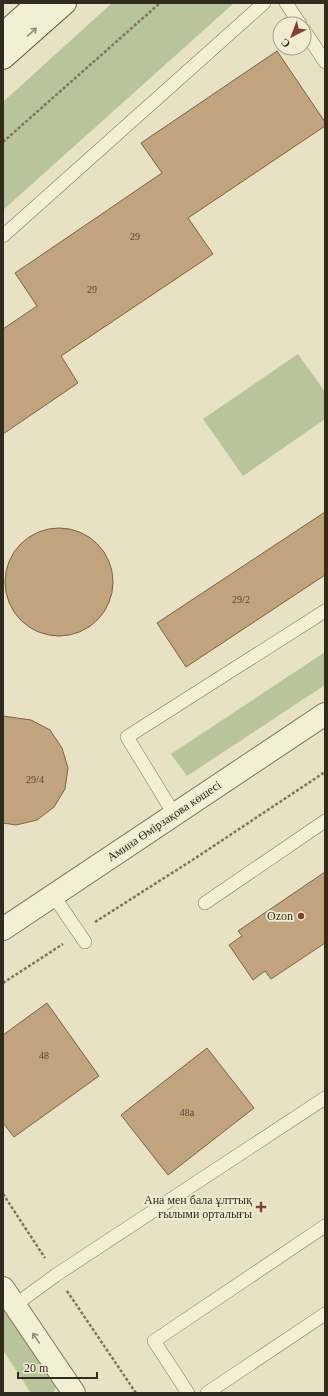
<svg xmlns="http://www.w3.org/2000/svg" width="328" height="1396" font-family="'Times New Roman',serif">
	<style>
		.green { fill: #b8c499 }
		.building { fill: #c1a47e; stroke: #7b6345 }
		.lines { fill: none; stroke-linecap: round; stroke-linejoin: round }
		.service-casing { stroke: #7f745c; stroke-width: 14 }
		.minor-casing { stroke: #7f745c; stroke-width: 24 }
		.secondary-casing { stroke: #61553f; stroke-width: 24 }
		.path { stroke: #7f745c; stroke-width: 2.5; stroke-dasharray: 3 2; stroke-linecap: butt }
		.service { stroke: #f3efd5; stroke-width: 13 }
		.minor { stroke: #f3efd5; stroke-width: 22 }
		.secondary { stroke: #f3efd5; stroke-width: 22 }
		.oneway { stroke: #928c7a }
		.poi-dot { fill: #864034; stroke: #f0ecd1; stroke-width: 1.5 }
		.labels { text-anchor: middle; stroke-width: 3.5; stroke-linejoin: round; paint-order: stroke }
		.number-label { font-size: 10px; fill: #554836 }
		.street-label { font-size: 12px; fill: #312a1e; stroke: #f0ecd1 }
		.poi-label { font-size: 12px; fill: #312a1e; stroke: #f0ecd1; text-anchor: end }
	</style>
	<rect width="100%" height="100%" fill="#e7e2c3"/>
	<g class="green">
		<polygon points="112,3 234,3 3,210 3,102"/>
		<polygon points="298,354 325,392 325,419 243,476 203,419"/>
		<polygon points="325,652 325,685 187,776 171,754"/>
		<polygon points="3,1305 57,1385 53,1393 31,1393 3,1350"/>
	</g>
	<g class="building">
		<polygon points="277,51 325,122 325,126 188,218 213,254 61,356 78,383 3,434 3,329 37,306 15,273 162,173 141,143"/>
		<polygon points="325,512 325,575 186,667 157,623"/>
		<circle cx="59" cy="582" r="54"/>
		<polygon points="3,716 31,720 50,730 62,748 68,768 65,789 54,807 37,820 16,825 3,823"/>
		<polygon points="325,872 325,943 271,979 265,971 253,980 229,945 242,936 238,931"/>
		<polygon points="47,1003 99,1076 14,1137 3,1123 3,1035"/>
		<polygon points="207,1048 254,1108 168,1175 121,1115"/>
	</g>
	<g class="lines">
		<g class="service-casing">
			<g id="service">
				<polyline points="286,3 300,24"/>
				<polyline points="304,30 325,62"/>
				<polyline points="3,236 264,3"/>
				<polyline points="174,814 127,737 325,611"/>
				<polyline points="53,895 85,942"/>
				<polyline points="205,903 325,821"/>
				<polyline points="15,1305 56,1275 325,1098"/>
				<polyline points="188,1393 154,1341 325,1226"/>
				<polyline points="207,1393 325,1314"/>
			</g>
		</g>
		<g class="minor-casing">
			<g id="minor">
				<polyline points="3,929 325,714"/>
				<polyline points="3,1288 74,1393"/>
			</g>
		</g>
		<g class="secondary-casing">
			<g id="secondary">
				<polyline points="3,34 38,3"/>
				<polyline points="3,58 65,3"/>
			</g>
		</g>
		<g class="path">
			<polyline points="3,142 160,3"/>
			<polyline points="95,922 194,859 325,772"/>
			<polyline points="3,983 63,944"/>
			<polyline points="3,1194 45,1258"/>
			<polyline points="67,1291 136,1393"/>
		</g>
		<use href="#service" class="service"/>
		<use href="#minor" class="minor"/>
		<use href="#secondary" class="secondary"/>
	</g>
	<defs><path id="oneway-shaft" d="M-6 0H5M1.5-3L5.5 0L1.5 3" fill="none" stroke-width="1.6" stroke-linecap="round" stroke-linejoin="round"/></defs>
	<g class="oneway">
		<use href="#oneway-shaft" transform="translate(32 32) rotate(-42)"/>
		<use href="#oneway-shaft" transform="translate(36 1338) rotate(-124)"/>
	</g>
	<g class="poi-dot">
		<circle cx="301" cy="916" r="4"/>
		<path d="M259 1201h4v4h4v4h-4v4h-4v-4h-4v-4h4z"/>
	</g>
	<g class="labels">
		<g class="number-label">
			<text x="135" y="240">29</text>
			<text x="92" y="293">29</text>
			<text x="241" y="603">29/2</text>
			<text x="35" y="783">29/4</text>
			<text x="44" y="1059">48</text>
			<text x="187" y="1116">48а</text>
		</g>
		<g class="street-label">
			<text transform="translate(164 821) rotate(-34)" y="4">Амина Өмірзақова көшесі</text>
		</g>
		<g class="poi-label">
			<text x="293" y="920">Ozon</text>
			<text x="252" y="1204">Ана мен бала ұлттық<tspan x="252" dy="14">ғылыми орталығы</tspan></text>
		</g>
	</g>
	<rect width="328" height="1396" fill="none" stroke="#312a1e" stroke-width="8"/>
	<g transform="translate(292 36) rotate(222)"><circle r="19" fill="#f0ecd1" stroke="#a49e89"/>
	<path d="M0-3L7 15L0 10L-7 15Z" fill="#864034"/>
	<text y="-6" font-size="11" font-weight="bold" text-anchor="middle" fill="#312a1e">С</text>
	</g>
	<path d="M18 1372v6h79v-6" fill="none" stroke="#312a1e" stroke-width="2"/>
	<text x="24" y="1372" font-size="12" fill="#312a1e" stroke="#f0ecd1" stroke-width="3" paint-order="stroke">20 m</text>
</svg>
